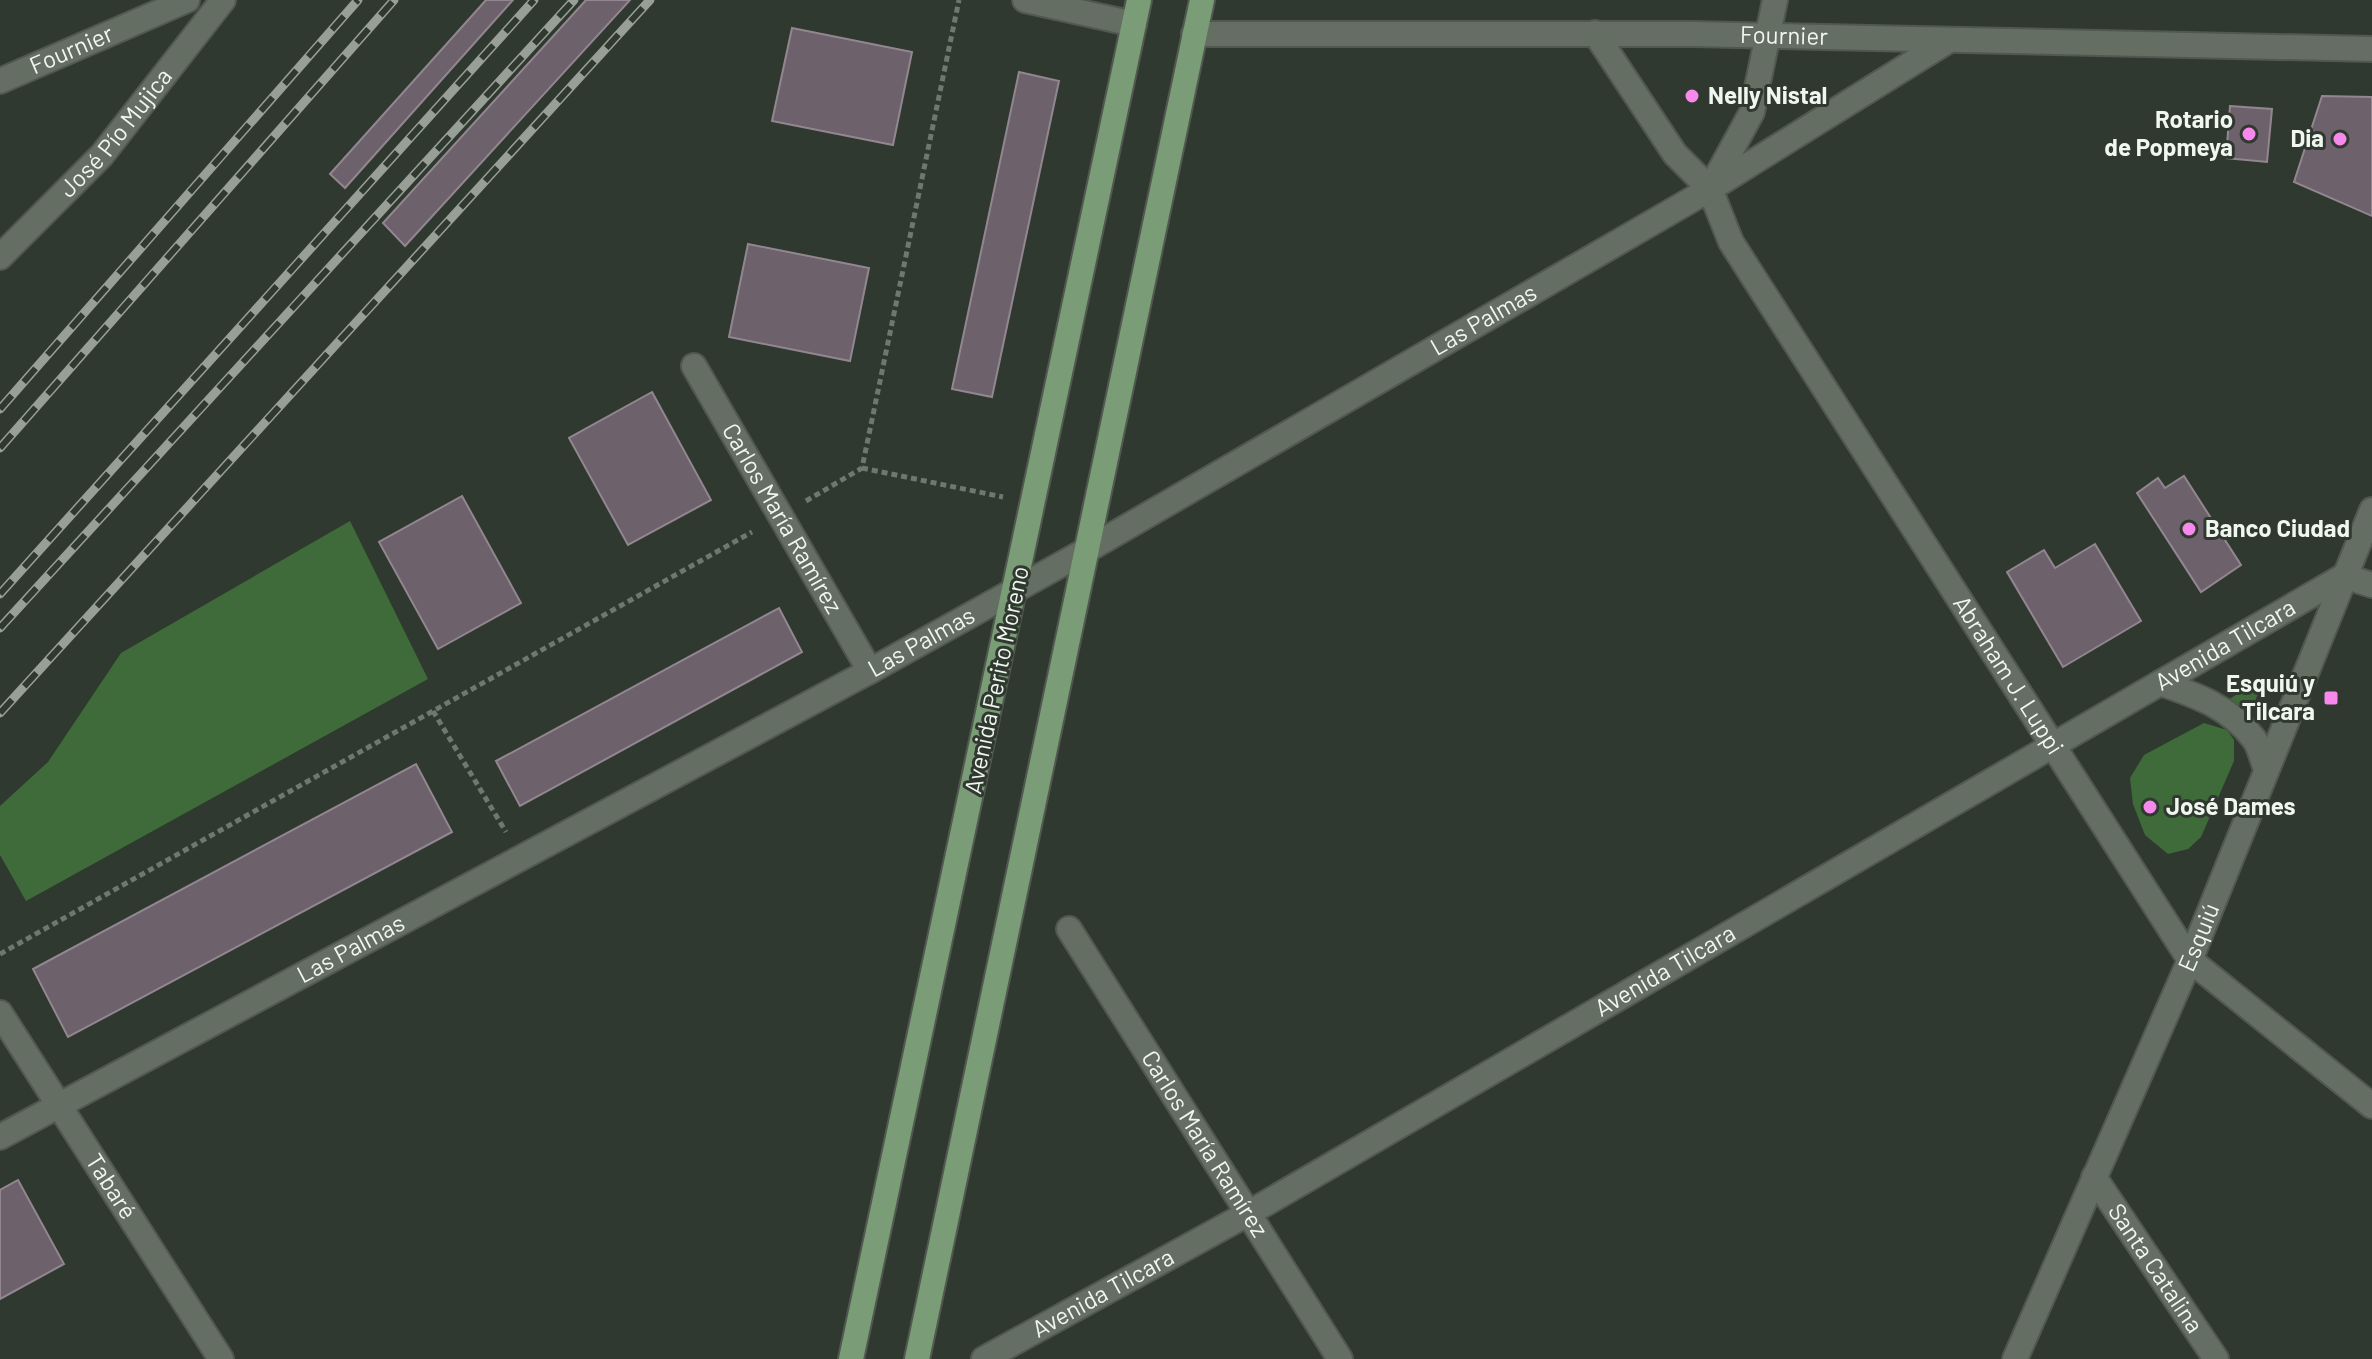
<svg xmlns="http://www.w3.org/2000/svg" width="2372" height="1359" font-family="Barlow,sans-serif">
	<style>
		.green { fill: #3f6b3a }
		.building { fill: #6d626b; stroke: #928690; stroke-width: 2 }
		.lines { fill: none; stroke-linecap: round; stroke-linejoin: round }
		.minor-casing { stroke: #50584f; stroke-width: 28 }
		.major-casing { stroke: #50584f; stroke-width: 28 }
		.path { stroke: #6f786f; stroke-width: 5; stroke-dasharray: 6 4; stroke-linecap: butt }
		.minor { stroke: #646e63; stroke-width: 24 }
		.major { stroke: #7a9c76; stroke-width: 24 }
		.rail-casing { stroke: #979f97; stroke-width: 9 }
		.rail { stroke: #30392f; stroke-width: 6; stroke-dasharray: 18; stroke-linecap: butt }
		.poi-dot { fill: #f788ec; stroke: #30392f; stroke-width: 3 }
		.labels { text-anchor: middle; stroke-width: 6; stroke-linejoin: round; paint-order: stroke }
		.street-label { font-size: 24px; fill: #f0f6f0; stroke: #30392f }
		.poi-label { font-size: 24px; font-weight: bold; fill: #f0f6f0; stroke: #30392f; text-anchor: start }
	</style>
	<rect width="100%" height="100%" fill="#30392f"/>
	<g class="green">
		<polygon points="350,521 428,679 26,901 0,855 0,806 48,762 121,653"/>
		<polygon points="2265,676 2248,719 2228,700"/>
		<polygon points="2204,723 2227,730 2234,740 2234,761 2201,837 2188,849 2168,854 2145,835 2133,804 2130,778 2144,755"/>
	</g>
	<g class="building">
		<polygon points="486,0 513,0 345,188 330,174"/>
		<polygon points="586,0 630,0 405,246 383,223"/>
		<polygon points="792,28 912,52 893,145 772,121"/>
		<polygon points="1019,72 1059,81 992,397 952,389"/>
		<polygon points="2322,96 2372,97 2372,216 2294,182"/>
		<polygon points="2230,106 2272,109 2267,162 2226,158"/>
		<polygon points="748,244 869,268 850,361 729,337"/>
		<polygon points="652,392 711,500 628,545 569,438"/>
		<polygon points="2184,476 2241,565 2201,592 2137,493 2158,478 2165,488"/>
		<polygon points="462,496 521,603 438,649 379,542"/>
		<polygon points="2095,544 2141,621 2063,667 2007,572 2044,550 2055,568"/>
		<polygon points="779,608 802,652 520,806 496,761"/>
		<polygon points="416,764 452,832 68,1037 33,969"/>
		<polygon points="18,1180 64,1264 0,1299 0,1190"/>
	</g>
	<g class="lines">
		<g class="minor-casing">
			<g id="minor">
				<polyline points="1025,0 1134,24"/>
				<path id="s1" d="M1595,33l80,121 35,35 21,53 459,718 182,146"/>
				<path id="s2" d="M1194,34h499l679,15"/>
				<path id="s3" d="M0,81l187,-81"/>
				<polyline points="1711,187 1752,112 1775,0"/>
				<path id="s4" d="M0,257l102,-102 121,-155"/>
				<path id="s5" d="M694,366l176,305"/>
				<polyline points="2344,576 2372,585"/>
				<path d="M2160,683c36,12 70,24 94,56 6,8 8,20 12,30"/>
				<path id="s6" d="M1069,929l271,430"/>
				<path id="s7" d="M0,1013l221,346"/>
				<path id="s8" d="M0,1137l870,-466 217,-121 623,-361 239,-149"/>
				<path id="s9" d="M2094,1177l122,182"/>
				<path id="s10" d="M984,1359l265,-146 1095,-637"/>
				<path id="s11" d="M2015,1359l175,-399 182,-450"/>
			</g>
		</g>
		<g class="major-casing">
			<g id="major">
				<polyline points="851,1359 1139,0"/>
				<polyline points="917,1359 1202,0"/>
			</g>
		</g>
		<g class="path">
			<polyline points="862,468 1003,497"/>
			<polyline points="806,501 862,468 959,0"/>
			<polyline points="433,711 506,832"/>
			<polyline points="0,954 752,532"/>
		</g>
		<use href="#minor" class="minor"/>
		<use href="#major" class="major"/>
		<g class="rail-casing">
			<g id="rail">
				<polyline points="0,409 358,0"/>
				<polyline points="0,448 394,0"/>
				<polyline points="0,594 534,0"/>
				<polyline points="0,628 574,0"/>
				<polyline points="0,713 650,0"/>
			</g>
		</g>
		<use href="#rail" class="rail"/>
	</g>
	<g class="poi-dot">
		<circle cx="1692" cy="96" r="8"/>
		<circle cx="2249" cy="134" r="8"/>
		<circle cx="2340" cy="139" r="8"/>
		<circle cx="2189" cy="529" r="8"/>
		<rect x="2323" y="690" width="16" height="16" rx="4"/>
		<circle cx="2150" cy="807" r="8"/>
	</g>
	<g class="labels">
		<g class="street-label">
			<text dy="8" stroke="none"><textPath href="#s2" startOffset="590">Fournier</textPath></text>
			<text dy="8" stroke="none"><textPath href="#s3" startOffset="78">Fournier</textPath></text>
			<text dy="8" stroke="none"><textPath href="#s4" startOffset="170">José Pío Mujica</textPath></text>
			<text dy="8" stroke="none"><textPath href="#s8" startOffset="1694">Las Palmas</textPath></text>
			<text dy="8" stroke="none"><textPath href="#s5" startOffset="176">Carlos María Ramírez</textPath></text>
			<text dy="8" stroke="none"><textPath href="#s8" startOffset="1046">Las Palmas</textPath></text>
			<text dy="8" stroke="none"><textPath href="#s10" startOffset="1432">Avenida Tilcara</textPath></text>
			<text dy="8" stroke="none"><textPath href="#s1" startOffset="766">Abraham J. Luppi</textPath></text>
			<text transform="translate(997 680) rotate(-78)" y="8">Avenida Perito Moreno</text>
			<text dy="8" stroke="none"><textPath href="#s11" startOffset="460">Esquiú</textPath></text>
			<text dy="8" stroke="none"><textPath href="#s8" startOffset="398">Las Palmas</textPath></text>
			<text dy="8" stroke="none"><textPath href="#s10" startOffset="784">Avenida Tilcara</textPath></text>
			<text dy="8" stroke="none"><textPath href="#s6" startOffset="254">Carlos María Ramírez</textPath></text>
			<text dy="8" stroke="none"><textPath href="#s7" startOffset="206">Tabaré</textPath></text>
			<text dy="8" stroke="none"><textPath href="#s9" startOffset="110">Santa Catalina</textPath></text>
			<text dy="8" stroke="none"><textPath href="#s10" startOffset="136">Avenida Tilcara</textPath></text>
		</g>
		<g class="poi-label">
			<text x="1708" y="104">Nelly Nistal</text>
			<text x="2233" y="128" text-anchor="end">Rotario<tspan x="2233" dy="28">de Popmeya</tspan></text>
			<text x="2324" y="147" text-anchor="end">Dia</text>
			<text x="2205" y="537">Banco Ciudad</text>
			<text x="2315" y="692" text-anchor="end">Esquiú y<tspan x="2315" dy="28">Tilcara</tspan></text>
			<text x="2166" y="815">José Dames</text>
		</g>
	</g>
</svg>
